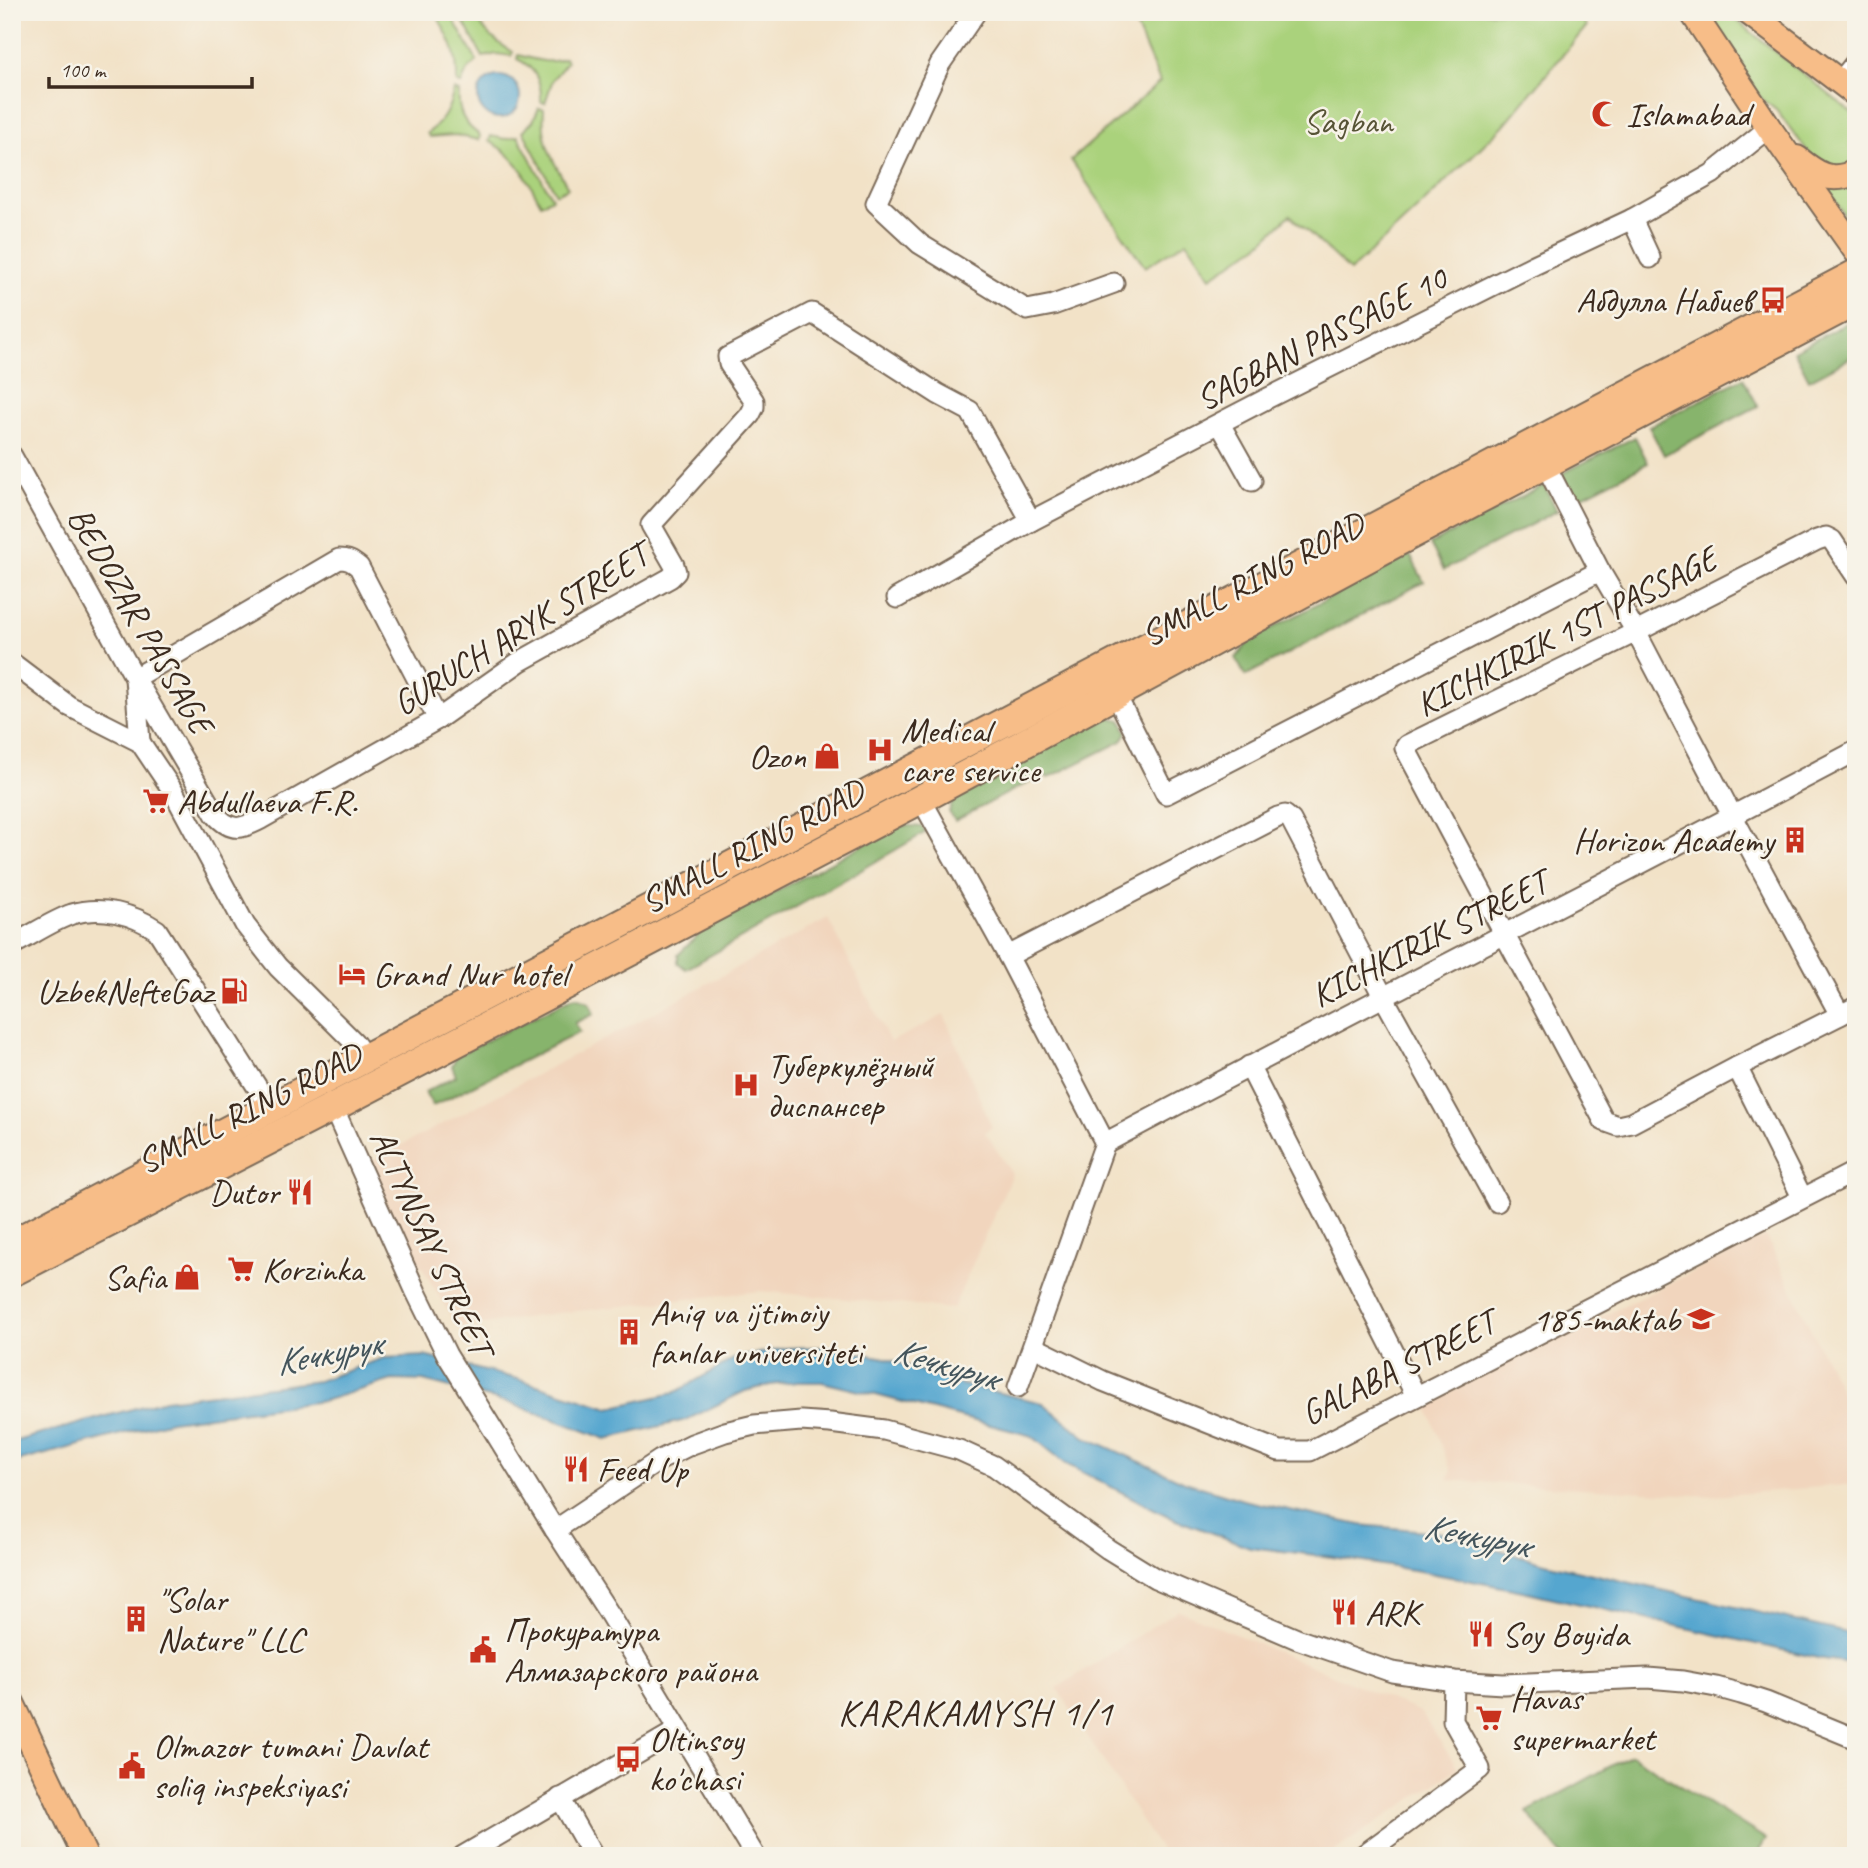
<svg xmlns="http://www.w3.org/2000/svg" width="1868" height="1868" font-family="Caveat,sans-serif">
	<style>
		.built { fill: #f1d5bd }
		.green { fill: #aad27c; stroke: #727e4d; stroke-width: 2 }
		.forest { fill: #87b46c; stroke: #616f45; stroke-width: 2 }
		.water { fill: #54a6cf; stroke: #486876; stroke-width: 2 }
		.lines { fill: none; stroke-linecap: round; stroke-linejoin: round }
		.minor-casing { stroke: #7b6a59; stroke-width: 23 }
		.major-casing { stroke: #7b6a59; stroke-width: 28 }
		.highway-casing { stroke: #7b6a59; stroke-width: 32 }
		.minor { stroke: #fff; stroke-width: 19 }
		.major { stroke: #f7bd88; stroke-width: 24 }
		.highway { stroke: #f7bd88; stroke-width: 28 }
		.labels { text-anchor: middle; stroke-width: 5; stroke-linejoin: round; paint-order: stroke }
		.poi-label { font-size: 35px; fill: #3b2a1e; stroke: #f7f3e8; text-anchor: start }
		.park-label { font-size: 35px; fill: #575436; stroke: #f7f3e8 }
		.street-label { font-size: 35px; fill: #3b2a1e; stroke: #f7f3e8 }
		.water-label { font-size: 37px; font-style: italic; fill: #44555c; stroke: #f7f3e8 }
		.neighbourhood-label { font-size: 37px; letter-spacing: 2px; fill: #3b2a1e; stroke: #f7f3e8 }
	</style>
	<rect width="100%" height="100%" fill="#f7f3e8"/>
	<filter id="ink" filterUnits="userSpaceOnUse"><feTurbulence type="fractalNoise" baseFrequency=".0143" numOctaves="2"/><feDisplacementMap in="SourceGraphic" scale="14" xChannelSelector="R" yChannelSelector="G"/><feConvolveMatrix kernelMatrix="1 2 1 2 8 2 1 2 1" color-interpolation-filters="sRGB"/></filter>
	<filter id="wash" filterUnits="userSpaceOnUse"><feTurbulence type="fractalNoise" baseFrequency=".00686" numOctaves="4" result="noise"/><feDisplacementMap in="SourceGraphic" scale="28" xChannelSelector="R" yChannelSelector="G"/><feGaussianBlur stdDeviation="1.57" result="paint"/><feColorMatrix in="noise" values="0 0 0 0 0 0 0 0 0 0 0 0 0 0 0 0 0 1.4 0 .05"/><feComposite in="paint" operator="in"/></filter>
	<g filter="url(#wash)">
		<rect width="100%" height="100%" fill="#f2e2c7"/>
		<g class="built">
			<polygon points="828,918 890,1042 944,1015 992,1127 985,1132 1012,1174 953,1309 760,1291 550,1314 458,1328 362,1166 624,1029"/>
			<polygon points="1766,1236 1856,1423 1856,1484 1712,1496 1448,1480 1451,1471 1426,1403"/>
			<polygon points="1178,1610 1420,1712 1458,1768 1327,1856 1164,1856 1057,1688"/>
		</g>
		<g class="green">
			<path d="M435,12h14l28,49 -10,10 -6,13 -4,-1c1,-33 -7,-43 -22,-71z"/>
			<path d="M458,12h15c10,19 21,29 40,40l-2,4 -14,-2 -14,3z"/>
			<polygon points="1130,12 1577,12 1587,26 1503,126 1415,211 1350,271 1290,215 1261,243 1211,277 1187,241 1145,267 1071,160 1160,82"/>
			<polygon points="1705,12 1726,12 1856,116 1856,162 1839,169 1812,157 1776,110 1756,94"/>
			<path d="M518,55c15,4 32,10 47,3l2,4 -14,17 -8,24 -4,-1c1,-19 -6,-35 -24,-43z"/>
			<path d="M454,90l5,2c-2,19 5,33 21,43l-1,5 -24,-5 -25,2 -3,-4c17,-11 22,-24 27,-43z"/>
			<path d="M539,108l5,1c-3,36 8,48 24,79l-12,6 -33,-63 10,-10z"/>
			<path d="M491,136l14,3 13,-3 34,62 -11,6c-16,-29 -22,-46 -52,-63z"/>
			<polygon points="1823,182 1856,182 1856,233"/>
		</g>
		<g class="forest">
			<polygon points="1856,318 1856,355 1809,380 1794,351"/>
			<polygon points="1743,378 1758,406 1664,455 1649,427"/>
			<polygon points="1635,437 1648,463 1575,500 1561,474"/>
			<polygon points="1544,485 1557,511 1444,570 1430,544"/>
			<polygon points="1410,555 1424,582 1245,676 1236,658 1250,640"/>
			<polygon points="1103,716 1121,720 1127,732 1122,741 1048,778 1044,774 955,821 949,812 957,792"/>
			<polygon points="900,825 922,827 926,832 858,872 686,969 678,963 678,955 702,931"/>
			<polygon points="577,997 589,1003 594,1014 575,1023 580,1032 433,1106 425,1092 456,1076 452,1066 457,1055 572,998"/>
			<polygon points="1631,1755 1766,1839 1756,1856 1563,1856 1527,1812"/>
		</g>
		<g class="water">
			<circle cx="499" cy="97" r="21"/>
			<polygon points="825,1347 885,1358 951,1382 1043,1403 1085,1437 1185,1482 1243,1500 1360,1525 1438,1532 1545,1563 1856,1635 1856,1664 1818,1658 1523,1591 1425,1572 1332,1557 1250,1547 1174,1519 1066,1464 1032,1436 876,1395 822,1382 797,1382 770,1385 745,1391 686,1420 606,1439 513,1404 423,1381 392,1380 323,1401 171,1421 12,1463 12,1442 165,1400 318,1381 384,1358 424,1356 518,1379 609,1408 674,1393 737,1357 787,1348"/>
		</g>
	</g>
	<g filter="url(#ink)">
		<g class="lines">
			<g class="minor-casing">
				<g id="minor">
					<polyline points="976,12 940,64 876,203 920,244 1027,310 1053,305 1114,283"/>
					<polyline points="1840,82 1856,62"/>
					<polyline points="1632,219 1650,258"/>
					<polyline points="1220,424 1252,481"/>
					<path d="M12,456l123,222 80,136c16,19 27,15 46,5l177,-100 81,-57 151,-84 6,-6 -2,-7 -23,-40 99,-110 4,-8v-6l-25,-37 -1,-7 84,-44 126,81 32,17 61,110"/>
					<polyline points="1545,464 1600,571 1636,632 1732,815 1840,1015"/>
					<polyline points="1856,576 1832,540 1826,537 1817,540 1636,632 1407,745 1405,748 1604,1121 1618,1126 1631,1123 1737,1067 1856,1007"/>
					<polyline points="897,598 1031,521 1268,398 1534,265 1632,219 1712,174 1769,128"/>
					<polyline points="12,663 69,706 140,742 173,791 245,925 278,967 354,1042 365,1058"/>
					<polyline points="1116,695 1166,794 1600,571"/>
					<path d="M140,742l-5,-64 204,-119c9,0 13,2 20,8l79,152"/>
					<polyline points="921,799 1008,956 1105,1143 1018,1387"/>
					<path d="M12,945c20,-10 40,-24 60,-31 29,-9 61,0 85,16l102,160 10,19"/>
					<polyline points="1008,956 1278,817 1285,815 1291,820 1384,998 1497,1202"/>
					<polyline points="1249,1066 1416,1396"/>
					<polyline points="1737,1067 1802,1197"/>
					<polyline points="333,1107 416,1292 447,1355 555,1530 610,1615 755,1856"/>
					<path d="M1105,1143c249,-133 502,-260 751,-392"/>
					<polyline points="1034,1347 1103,1381 1279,1451 1310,1451 1856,1171"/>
					<polyline points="555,1530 660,1460 692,1444 725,1432 754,1425 801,1421 830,1423 884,1430 959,1450 994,1466 1108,1549 1155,1578 1297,1639 1392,1672 1454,1681 1503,1684 1648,1678 1683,1681 1716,1687 1741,1694 1766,1702 1856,1739"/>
					<polyline points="560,1798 593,1856"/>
					<polyline points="463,1856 678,1730"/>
					<polyline points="1362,1856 1480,1769 1453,1721 1454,1681"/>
				</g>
			</g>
			<g class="major-casing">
				<g id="major">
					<polyline points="1692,12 1769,128 1856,251"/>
					<polyline points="1748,12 1856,94"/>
					<path d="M1797,158c20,16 33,26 59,14"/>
					<polyline points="12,1703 85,1856"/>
				</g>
			</g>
			<g class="highway-casing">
				<g id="highway">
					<polyline points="12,1244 1856,274"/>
					<polyline points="12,1272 333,1107 921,799 1397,542 1856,301"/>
				</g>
			</g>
			<use href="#minor" class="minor"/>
			<use href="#major" class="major"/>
			<use href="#highway" class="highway"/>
		</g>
	</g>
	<defs>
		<g id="mosque-bare" transform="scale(2.1)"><path d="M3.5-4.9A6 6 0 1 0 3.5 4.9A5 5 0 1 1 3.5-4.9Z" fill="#c8321e" stroke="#f7f3e8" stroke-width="2.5" paint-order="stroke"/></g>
		<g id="bus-bare" transform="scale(2.1)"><path d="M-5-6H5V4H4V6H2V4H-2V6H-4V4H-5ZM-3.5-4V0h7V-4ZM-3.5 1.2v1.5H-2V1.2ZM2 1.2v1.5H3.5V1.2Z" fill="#c8321e" stroke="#f7f3e8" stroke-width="2.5" paint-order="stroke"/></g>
		<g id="hospital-bare" transform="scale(2.1)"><path d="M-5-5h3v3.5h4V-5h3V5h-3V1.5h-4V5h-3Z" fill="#c8321e" stroke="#f7f3e8" stroke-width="2.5" paint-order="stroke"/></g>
		<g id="shop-bare" transform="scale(2.1)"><path d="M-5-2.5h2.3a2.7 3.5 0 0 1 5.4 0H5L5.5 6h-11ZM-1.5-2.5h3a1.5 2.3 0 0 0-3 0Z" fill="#c8321e" stroke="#f7f3e8" stroke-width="2.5" paint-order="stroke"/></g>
		<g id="supermarket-bare" transform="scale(2.1)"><path d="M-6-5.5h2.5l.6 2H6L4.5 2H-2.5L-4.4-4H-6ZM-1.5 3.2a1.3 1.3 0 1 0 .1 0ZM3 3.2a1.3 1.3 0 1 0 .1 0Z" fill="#c8321e" stroke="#f7f3e8" stroke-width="2.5" paint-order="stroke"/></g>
		<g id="building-bare" transform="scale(2.1)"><path d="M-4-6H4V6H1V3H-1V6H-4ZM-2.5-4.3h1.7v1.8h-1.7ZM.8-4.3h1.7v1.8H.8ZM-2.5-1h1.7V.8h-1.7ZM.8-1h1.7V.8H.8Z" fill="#c8321e" stroke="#f7f3e8" stroke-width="2.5" paint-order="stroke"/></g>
		<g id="hotel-bare" transform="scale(2.1)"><path d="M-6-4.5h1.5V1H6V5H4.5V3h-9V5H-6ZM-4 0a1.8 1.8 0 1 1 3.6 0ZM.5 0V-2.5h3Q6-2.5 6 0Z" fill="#c8321e" stroke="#f7f3e8" stroke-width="2.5" paint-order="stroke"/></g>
		<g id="fuel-bare" transform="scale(2.1)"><path d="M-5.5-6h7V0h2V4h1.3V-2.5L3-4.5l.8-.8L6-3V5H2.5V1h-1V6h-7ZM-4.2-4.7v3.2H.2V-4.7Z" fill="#c8321e" stroke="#f7f3e8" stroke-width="2.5" paint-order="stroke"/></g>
		<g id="restaurant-bare" transform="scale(2.1)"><path d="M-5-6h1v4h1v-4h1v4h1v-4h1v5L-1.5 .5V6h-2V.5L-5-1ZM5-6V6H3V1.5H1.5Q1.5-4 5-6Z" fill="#c8321e" stroke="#f7f3e8" stroke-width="2.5" paint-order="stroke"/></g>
		<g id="school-bare" transform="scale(2.1)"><path d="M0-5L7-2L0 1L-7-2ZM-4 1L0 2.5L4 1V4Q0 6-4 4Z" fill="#c8321e" stroke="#f7f3e8" stroke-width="2.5" paint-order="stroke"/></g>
		<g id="civic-bare" transform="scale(2.1)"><path d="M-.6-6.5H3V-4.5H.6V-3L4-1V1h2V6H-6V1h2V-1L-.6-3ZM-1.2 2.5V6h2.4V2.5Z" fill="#c8321e" stroke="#f7f3e8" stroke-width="2.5" paint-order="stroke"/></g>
	</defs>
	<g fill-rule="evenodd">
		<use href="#mosque-bare" x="1605" y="114"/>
		<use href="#bus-bare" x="1773" y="300"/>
		<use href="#hospital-bare" x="880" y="750"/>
		<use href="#shop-bare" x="827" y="756"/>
		<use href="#supermarket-bare" x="156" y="801"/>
		<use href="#building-bare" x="1795" y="840"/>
		<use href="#hotel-bare" x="352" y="974"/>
		<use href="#fuel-bare" x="234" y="991"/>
		<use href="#hospital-bare" x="746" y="1085"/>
		<use href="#restaurant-bare" x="300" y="1192"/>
		<use href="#supermarket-bare" x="241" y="1269"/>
		<use href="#shop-bare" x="187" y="1277"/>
		<use href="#school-bare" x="1701" y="1319"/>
		<use href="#building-bare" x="629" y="1332"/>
		<use href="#restaurant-bare" x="576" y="1469"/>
		<use href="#restaurant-bare" x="1344" y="1612"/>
		<use href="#building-bare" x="136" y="1619"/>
		<use href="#restaurant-bare" x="1481" y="1634"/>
		<use href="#civic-bare" x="483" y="1650"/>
		<use href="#supermarket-bare" x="1489" y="1718"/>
		<use href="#bus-bare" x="628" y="1759"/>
		<use href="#civic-bare" x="132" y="1766"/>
	</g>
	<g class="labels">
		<g class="poi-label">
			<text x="1626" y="126">Islamabad</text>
			<text x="1752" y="312" text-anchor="end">Абдулла Набиев</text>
			<text x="901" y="742">Medical<tspan x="901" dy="40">care service</tspan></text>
			<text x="806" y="768" text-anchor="end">Ozon</text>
			<text x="177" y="813">Abdullaeva F.R.</text>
			<text x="1774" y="852" text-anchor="end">Horizon Academy</text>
			<text x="373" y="986">Grand Nur hotel</text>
			<text x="213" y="1003" text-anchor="end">UzbekNefteGaz</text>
			<text x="767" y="1077">Туберкулёзный<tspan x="767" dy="40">диспансер</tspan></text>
			<text x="279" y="1204" text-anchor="end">Dutor</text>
			<text x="262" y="1281">Korzinka</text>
			<text x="166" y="1289" text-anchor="end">Safia</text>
			<text x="650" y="1324">Aniq va ijtimoiy<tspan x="650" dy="40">fanlar universiteti</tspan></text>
			<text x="1680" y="1331" text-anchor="end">185-maktab</text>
			<text x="597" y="1481">Feed Up</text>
			<text x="157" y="1611">"Solar<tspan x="157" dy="40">Nature" LLC</tspan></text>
			<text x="1365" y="1624">ARK</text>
			<text x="504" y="1642">Прокуратура<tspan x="504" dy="40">Алмазарского района</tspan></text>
			<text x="1502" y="1646">Soy Boyida</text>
			<text x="1510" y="1710">Havas<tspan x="1510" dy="40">supermarket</tspan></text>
			<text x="649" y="1751">Oltinsoy<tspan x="649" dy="40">ko'chasi</tspan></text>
			<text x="153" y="1758">Olmazor tumani Davlat<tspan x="153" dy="40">soliq inspeksiyasi</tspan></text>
		</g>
		<g class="park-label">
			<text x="1348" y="133">Sagban</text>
		</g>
		<g class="street-label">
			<text transform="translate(1321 338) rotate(-27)" y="12">SAGBAN PASSAGE 10</text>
			<text transform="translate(1252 579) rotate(-28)" y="12">SMALL RING ROAD</text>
			<text transform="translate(141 620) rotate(60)" y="12">BEDOZAR PASSAGE</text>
			<text transform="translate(520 629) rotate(-32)" y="12">GURUCH ARYK STREET</text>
			<text transform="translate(1566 631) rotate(-27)" y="12">KICHKIRIK 1ST PASSAGE</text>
			<text transform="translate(752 846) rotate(-28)" y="12">SMALL RING ROAD</text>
			<text transform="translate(1429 938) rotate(-27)" y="12">KICHKIRIK STREET</text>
			<text transform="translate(249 1108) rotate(-27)" y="12">SMALL RING ROAD</text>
			<text transform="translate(432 1242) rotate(65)" y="12">ALTYNSAY STREET</text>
			<text transform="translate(1398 1367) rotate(-27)" y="12">GALABA STREET</text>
		</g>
		<g class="water-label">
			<text transform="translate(328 1352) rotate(-11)" y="13">Кечкурук</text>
			<text transform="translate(946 1363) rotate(16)" y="13">Кечкурук</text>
			<text transform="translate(1477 1535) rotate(11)" y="13">Кечкурук</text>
		</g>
		<g class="neighbourhood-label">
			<text x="976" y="1725">KARAKAMYSH 1/1</text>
		</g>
	</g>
	<rect width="1868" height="1868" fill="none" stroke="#f7f3e8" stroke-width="42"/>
	<path d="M49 77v10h203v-10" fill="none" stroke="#3b2a1e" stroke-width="3.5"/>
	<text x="60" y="77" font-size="21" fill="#3b2a1e" stroke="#f7f3e8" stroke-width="5" paint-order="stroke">100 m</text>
</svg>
